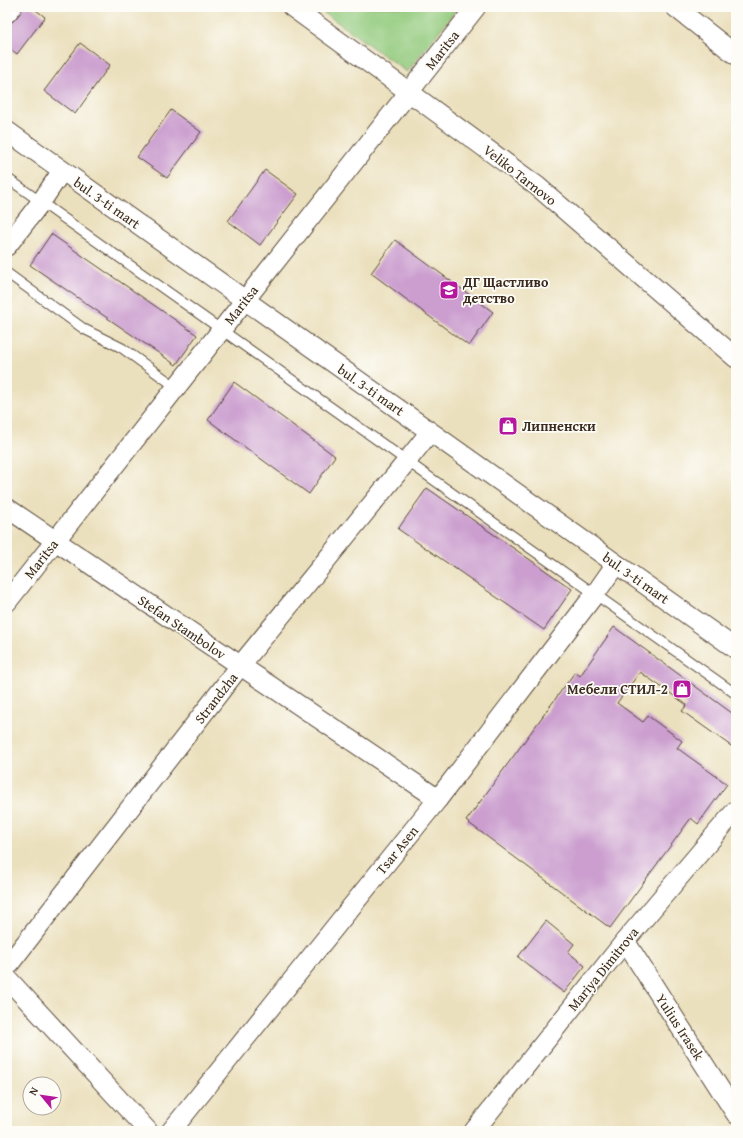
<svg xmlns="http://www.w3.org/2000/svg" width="743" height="1138" font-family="'Gentium Book Plus',serif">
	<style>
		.green { fill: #93cb7e; stroke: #677a4e }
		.building { fill: #cb9ecf }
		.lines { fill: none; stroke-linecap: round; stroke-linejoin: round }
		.lane-casing { stroke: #554536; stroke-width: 11 }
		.street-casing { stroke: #554536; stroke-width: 21 }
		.lane { stroke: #fff; stroke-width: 9 }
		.street { stroke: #fff; stroke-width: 19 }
		.labels { text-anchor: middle; stroke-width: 3.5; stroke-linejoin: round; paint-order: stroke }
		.street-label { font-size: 14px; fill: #3b2a1e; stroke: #fdfcf7 }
		.poi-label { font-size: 14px; font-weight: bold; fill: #3b2a1e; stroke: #fdfcf7; text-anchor: start }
	</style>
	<rect width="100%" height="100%" fill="#fdfcf7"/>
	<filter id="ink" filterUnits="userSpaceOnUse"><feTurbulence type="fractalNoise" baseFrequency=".025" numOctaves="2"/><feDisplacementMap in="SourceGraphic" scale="8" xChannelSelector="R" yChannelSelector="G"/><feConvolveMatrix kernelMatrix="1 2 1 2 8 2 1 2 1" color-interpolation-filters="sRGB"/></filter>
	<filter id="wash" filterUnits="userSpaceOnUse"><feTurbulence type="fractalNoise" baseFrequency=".012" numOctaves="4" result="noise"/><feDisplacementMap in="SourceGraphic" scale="16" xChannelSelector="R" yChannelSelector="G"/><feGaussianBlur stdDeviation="0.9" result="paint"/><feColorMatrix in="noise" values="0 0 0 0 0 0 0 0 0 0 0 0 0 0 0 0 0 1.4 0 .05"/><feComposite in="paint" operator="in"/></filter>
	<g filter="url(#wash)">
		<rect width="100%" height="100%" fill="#ebe0bd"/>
		<polygon class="green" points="316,7 458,7 407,72"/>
		<g id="blocks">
			<g class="building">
				<polygon points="23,7 32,7 45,17 17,54 7,46 7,28"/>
				<polygon points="80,43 110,65 75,114 44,91"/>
				<polygon points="171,110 201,132 167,178 137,157"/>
				<polygon points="265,170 298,194 260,245 228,221"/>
				<polygon points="51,234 197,335 176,365 30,265"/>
				<polygon points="395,240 493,312 469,346 371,273"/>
				<polygon points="234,382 335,456 309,494 208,420"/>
				<polygon points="427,488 572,589 544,630 398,529"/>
				<polygon points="614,627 736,716 736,739 731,746 682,711 687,705 640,672 617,703 643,722 648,716 682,741 677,748 727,784 698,824 691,818 610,928 466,821 575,672 580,676"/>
				<polygon points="546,921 574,944 568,952 585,966 564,993 518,957"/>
			</g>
		</g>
	</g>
	<g filter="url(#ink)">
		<use href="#blocks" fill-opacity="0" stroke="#554536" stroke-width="1"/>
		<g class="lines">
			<g class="lane-casing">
				<g id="lane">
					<polyline points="7,178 736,694"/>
					<polyline points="7,273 84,329 122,348 176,387"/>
				</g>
			</g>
			<g class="street-casing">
				<g id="street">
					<polyline points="292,7 409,92 537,186 736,358"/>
					<polyline points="675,7 736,55"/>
					<polyline points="7,13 12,7"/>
					<polyline points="7,131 736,649"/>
					<polyline points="7,246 41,202 62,171"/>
					<polyline points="7,508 438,799"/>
					<polyline points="7,602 476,7"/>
					<polyline points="625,941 736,1114"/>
					<polyline points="7,967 240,666 407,461 430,432"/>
					<polyline points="7,978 148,1131"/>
					<polyline points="171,1131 438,799 595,594 616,564"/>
					<polyline points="474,1131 625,941 736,810"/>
				</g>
			</g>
			<use href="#lane" class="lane"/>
			<use href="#street" class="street"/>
		</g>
	</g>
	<defs>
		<g id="school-square" transform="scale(1)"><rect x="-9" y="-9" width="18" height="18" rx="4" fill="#b5179e" stroke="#fdfcf7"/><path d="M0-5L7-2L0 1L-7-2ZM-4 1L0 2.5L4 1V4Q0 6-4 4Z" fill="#fff"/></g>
		<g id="shop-square" transform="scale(1)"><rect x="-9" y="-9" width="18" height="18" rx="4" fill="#b5179e" stroke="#fdfcf7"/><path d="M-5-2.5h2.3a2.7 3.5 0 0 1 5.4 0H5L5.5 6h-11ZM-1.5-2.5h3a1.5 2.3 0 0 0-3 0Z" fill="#fff"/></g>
	</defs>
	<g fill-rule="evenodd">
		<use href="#school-square" x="449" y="290"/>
		<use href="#shop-square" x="508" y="426"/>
		<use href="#shop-square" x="682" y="689"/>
	</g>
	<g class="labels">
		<g class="street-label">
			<text transform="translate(442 50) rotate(-52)" y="5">Maritsa</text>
			<text transform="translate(520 175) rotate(38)" y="5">Veliko Tarnovo</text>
			<text transform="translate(107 203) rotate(35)" y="5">bul. 3-ti mart</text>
			<text transform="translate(241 305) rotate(-52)" y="5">Maritsa</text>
			<text transform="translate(371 390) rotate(35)" y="5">bul. 3-ti mart</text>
			<text transform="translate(41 559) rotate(-52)" y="5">Maritsa</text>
			<text transform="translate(636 578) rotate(35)" y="5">bul. 3-ti mart</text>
			<text transform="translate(182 627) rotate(34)" y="5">Stefan Stambolov</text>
			<text transform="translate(216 698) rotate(-52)" y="5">Strandzha</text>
			<text transform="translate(397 850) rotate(-51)" y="5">Tsar Asen</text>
			<text transform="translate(603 969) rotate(-51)" y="5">Mariya Dimitrova</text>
			<text transform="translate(680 1027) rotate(57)" y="5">Yulius Irasek</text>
		</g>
		<g class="poi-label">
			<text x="463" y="287">ДГ Щастливо<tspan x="463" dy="16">детство</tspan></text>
			<text x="522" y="431">Липненски</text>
			<text x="668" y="694" text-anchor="end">Мебели СТИЛ-2</text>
		</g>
	</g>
	<rect width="743" height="1138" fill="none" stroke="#fdfcf7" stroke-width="24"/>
	<g transform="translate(42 1096) rotate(299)"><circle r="19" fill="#fdfcf7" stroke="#afa8a0"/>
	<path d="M0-3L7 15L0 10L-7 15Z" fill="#b5179e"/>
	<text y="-6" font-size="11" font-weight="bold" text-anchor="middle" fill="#3b2a1e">N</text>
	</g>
</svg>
